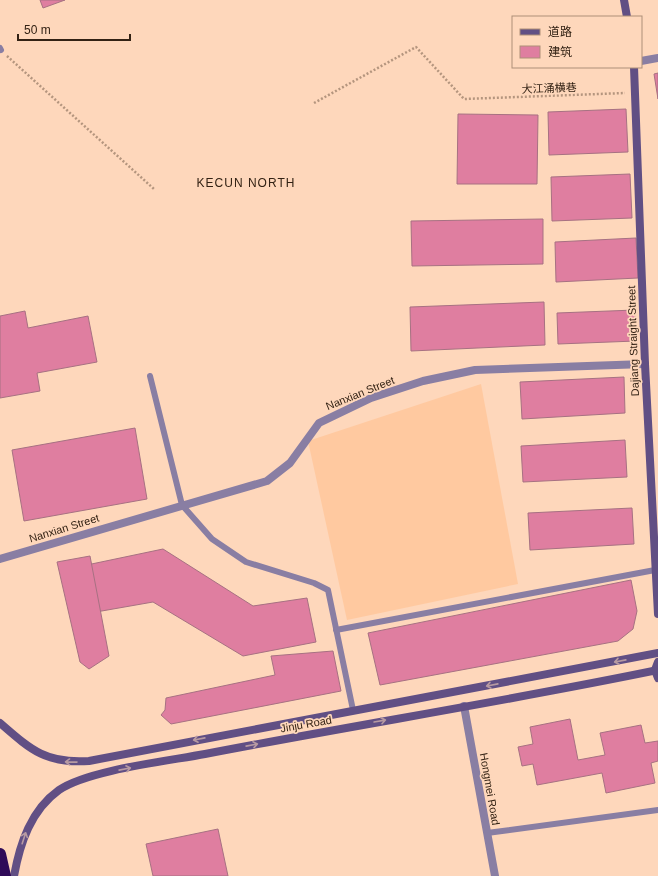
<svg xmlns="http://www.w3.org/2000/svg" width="658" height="876" font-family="Arial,'Noto Sans SC',sans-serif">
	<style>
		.built { fill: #ffc9a0 }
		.building { fill: #df7ea0; stroke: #a77182 }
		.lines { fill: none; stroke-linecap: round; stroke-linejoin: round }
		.path { stroke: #b4957e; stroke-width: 2.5; stroke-dasharray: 2 2; stroke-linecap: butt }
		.lane { stroke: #897ea3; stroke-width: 6 }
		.street { stroke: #897ea3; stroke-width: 8 }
		.secondary { stroke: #614f84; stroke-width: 8 }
		.highway { stroke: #2f0a58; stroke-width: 12 }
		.oneway { stroke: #b79aa2 }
		.labels { text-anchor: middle; stroke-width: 3.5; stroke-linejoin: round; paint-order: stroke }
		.street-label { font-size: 11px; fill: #332214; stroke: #fed7bb }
		.neighbourhood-label { font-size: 12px; letter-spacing: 1px; fill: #332214; stroke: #fed7bb }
	</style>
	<rect width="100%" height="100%" fill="#fed7bb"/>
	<polygon class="built" points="481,384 518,584 347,620 308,441"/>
	<g class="building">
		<polygon points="40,0 65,0 43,8"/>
		<polygon points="658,73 658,99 654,74"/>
		<polygon points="626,109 628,152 549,155 548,112"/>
		<polygon points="458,114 538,115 537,184 457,184"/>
		<polygon points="630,174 632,218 552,221 551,177"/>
		<polygon points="543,219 543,264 412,266 411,221"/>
		<polygon points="636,238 638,278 556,282 555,242"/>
		<polygon points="544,302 545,345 411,351 410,307"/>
		<polygon points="635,310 636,341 558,344 557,313"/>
		<polygon points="25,311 28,328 88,316 97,362 37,373 40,391 0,398 0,316"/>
		<polygon points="624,377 625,413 522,419 520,382"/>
		<polygon points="135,428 147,499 24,521 12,450"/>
		<polygon points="625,440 627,477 523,482 521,446"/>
		<polygon points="632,508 634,544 530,550 528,513"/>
		<polygon points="163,549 253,606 307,598 316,642 243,656 153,602 96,612 82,566"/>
		<polygon points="90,556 109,656 89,669 80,662 57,562"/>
		<polygon points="631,580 637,611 633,629 618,641 380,685 368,633"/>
		<polygon points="333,651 341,691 171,724 161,715 165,710 166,698 275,675 271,656"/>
		<polygon points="570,719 578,760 605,755 600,733 641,725 645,743 658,741 658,761 651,763 655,783 606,793 602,773 537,785 533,764 522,766 518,747 533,744 530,727"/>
		<polygon points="218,829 228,876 153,876 146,844"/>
	</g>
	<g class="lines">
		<g class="path">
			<polyline points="7,56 154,189"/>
			<polyline points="314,103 416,47 464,99 625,93"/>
		</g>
		<g class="lane">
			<polyline points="0,48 1,50"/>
			<polyline points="150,376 182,505 212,539 246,562 314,583 328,590 353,710"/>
			<polyline points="336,630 655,570"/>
			<polyline points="487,833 658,810"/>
		</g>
		<g class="street">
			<polyline points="641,61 658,58"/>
			<polyline points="0,559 267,481 290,463 319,423 371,398 423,381 475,370 645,364"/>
			<polyline points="464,706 495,876"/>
		</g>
		<g class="secondary">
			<polyline points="624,0 627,17"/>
			<polyline points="634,67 645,364 658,614"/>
			<polyline points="658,662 655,670 658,678"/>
			<path d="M0,723c31,27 46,41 89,38l569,-108"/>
			<path d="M14,876c6,-33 17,-66 45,-86 29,-20 109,-29 146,-36 150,-29 303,-53 453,-84"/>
		</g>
		<polyline class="highway" points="0,854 5,876"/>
	</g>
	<defs><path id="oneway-shaft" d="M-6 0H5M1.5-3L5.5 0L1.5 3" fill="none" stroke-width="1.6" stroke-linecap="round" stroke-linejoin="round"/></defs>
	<g class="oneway">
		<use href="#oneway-shaft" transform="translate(620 661) rotate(169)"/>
		<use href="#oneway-shaft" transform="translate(492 685) rotate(169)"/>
		<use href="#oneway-shaft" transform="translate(380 721) rotate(-10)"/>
		<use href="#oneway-shaft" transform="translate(199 739) rotate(169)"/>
		<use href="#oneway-shaft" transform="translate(252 745) rotate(-11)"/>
		<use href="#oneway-shaft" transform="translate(71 762) rotate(-179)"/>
		<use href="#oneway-shaft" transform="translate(125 769) rotate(-11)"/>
		<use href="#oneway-shaft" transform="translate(24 838) rotate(-72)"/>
	</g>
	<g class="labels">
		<g class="street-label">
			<text transform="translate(549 88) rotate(-2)" y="4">大江涌横巷</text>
			<text transform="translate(633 341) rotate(-92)" y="4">Dajiang Straight Street</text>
			<text transform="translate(360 393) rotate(-22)" y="4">Nanxian Street</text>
			<text transform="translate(64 528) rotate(-17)" y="4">Nanxian Street</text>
			<text transform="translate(306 724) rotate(-10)" y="4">Jinju Road</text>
			<text transform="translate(490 789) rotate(80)" y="4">Hongmei Road</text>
		</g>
		<g class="neighbourhood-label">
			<text x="246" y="187">KECUN NORTH</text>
		</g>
	</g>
	<rect x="512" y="16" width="130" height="52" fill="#fed7bb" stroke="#ad8f78"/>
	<rect x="520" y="29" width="20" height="6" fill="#614f84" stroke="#ad8f78"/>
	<text x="548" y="36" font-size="12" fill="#332214">道路</text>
	<rect x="520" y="46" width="20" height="12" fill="#df7ea0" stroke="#ad8f78"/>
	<text x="548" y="56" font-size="12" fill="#332214">建筑</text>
	<path d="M18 34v6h112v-6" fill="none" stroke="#332214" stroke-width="2"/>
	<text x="24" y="34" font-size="12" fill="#332214" stroke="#fed7bb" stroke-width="3" paint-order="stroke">50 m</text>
</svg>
